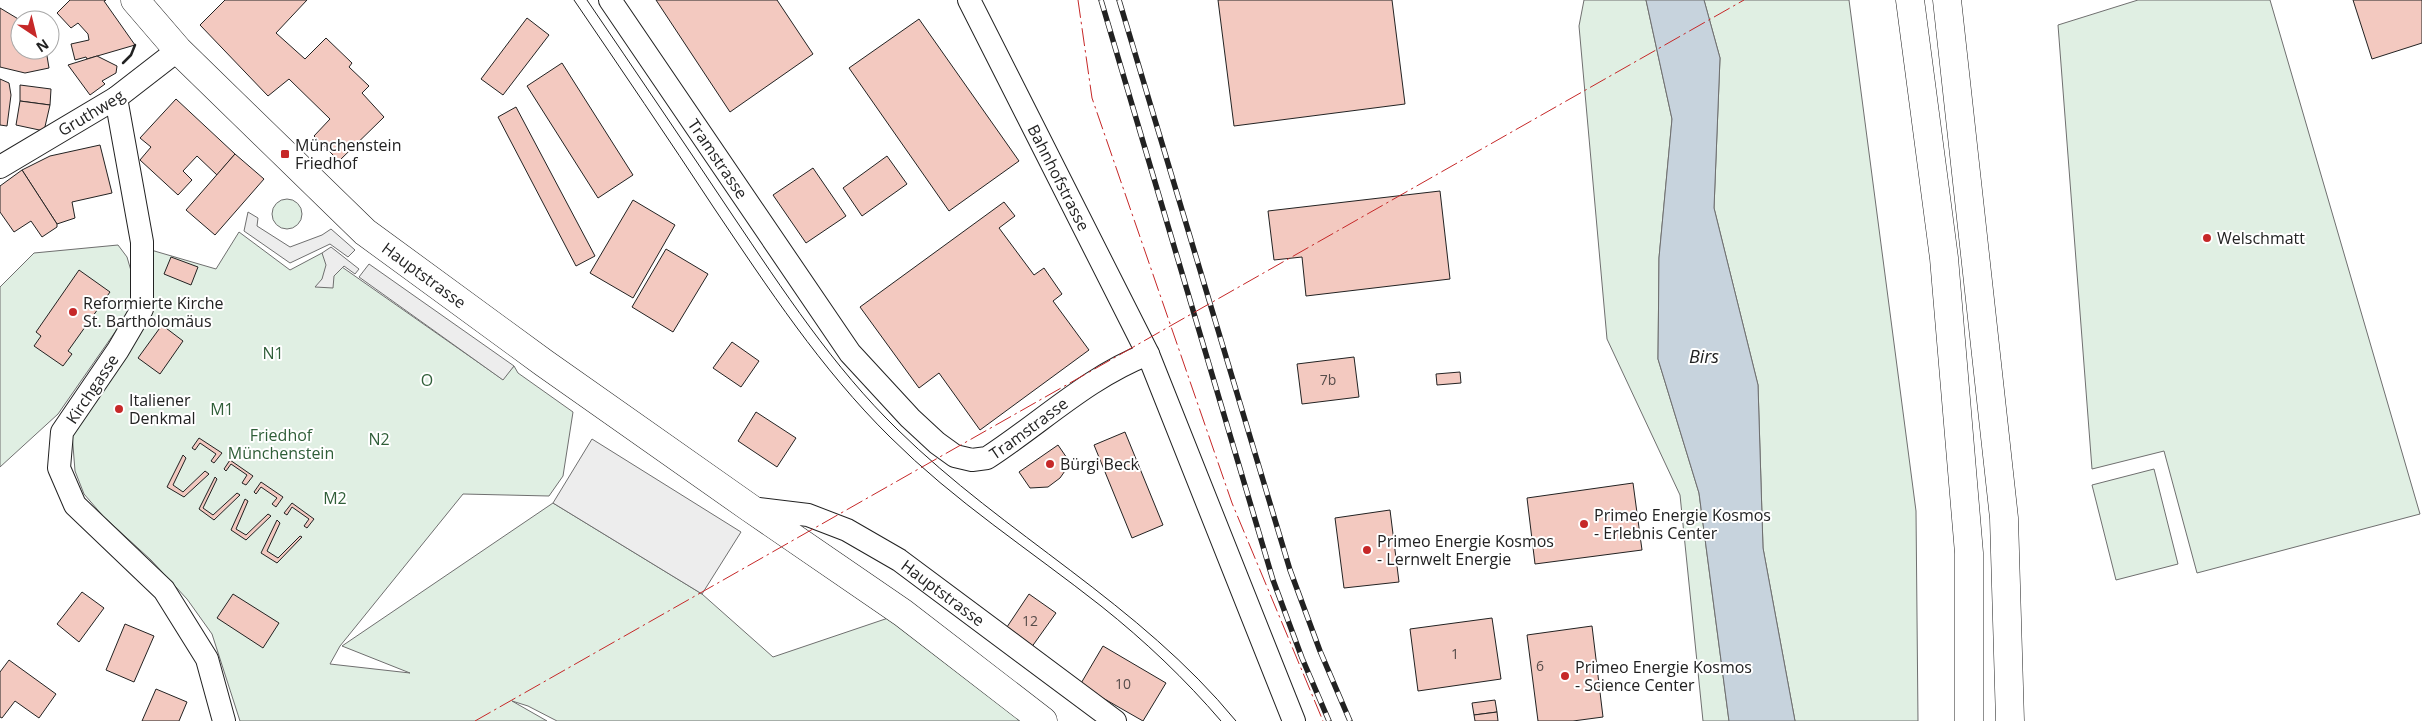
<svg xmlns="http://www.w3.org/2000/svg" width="2422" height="721" font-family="'Open Sans',sans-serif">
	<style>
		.green { fill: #e0efe3; stroke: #6f6f6f }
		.parking { fill: #ededed; stroke: #6f6f6f }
		.water { fill: #c7d3dd; stroke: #6f6f6f }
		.building { fill: #f3c9c0; stroke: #222 }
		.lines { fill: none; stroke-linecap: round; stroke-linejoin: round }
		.minor-casing { stroke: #222; stroke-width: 24 }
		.secondary-casing { stroke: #222; stroke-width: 29 }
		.motorway-casing { stroke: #222; stroke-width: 29 }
		.minor { stroke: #fff; stroke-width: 22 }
		.secondary { stroke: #fff; stroke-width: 28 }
		.motorway { stroke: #fff; stroke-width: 28 }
		.tram { stroke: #222; stroke-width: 1 }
		.rail-casing { stroke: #222; stroke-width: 5.5 }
		.rail { stroke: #fff; stroke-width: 4; stroke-dasharray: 11; stroke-linecap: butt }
		.wall { stroke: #222; stroke-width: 2.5 }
		.power { stroke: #c62828; stroke-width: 1; stroke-dasharray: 18 4 2.5 4; stroke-linecap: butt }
		.poi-dot { fill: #c62828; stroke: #fff; stroke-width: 2 }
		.labels { text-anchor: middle; stroke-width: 4; stroke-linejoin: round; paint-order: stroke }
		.number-label { font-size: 14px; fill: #564c4a }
		.street-label { font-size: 16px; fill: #222; stroke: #fff }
		.poi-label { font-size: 16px; fill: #222; stroke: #fff; text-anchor: start }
		.park-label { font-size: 16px; fill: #2f5e38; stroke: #fff }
		.water-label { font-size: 18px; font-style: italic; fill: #222; stroke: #fff }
	</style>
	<rect width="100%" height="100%" fill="#fff"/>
	<g class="green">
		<polygon points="1584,0 1646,0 1672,119 1659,258 1658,359 1699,493 1729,721 1703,721 1680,495 1607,339 1579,26"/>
		<polygon points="1704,0 1849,0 1916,511 1918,721 1795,721 1763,548 1758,385 1714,208 1720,58"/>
		<polygon points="2138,0 2270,0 2420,514 2197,573 2164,451 2092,469 2058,25"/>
		<circle cx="287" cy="214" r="15"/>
		<polygon points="239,232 290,270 322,253 502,379 514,366 518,373 573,412 563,476 549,496 463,494 340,646 330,664 410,673 342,646 553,503 702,594 773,657 903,613 1039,721 557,721 528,706 512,701 547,721 240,721 212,634 187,599 151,560 103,516 84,494 75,471 72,433 103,383 151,250 216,269"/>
		<polygon points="118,245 127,257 136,288 129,312 58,414 0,467 0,287 34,253"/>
		<polygon points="2154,469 2178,564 2116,580 2092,485"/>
	</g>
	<g class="parking">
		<polygon points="248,212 258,218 257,226 290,247 322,235 331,229 355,250 348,257 330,244 290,263 244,231"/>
		<polygon points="331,247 359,269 355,274 344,266 334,276 333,288 315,287 322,279 326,265 322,253"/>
		<polygon points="369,264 514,366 503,380 359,277"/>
		<polygon points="592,439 741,532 702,594 553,503"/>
	</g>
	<polygon class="water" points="1646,0 1704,0 1720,58 1714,208 1758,385 1763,548 1795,721 1729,721 1699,493 1658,359 1659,258 1672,119"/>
	<g class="building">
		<polygon points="70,0 106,0 104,1 135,45 87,59 86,57 75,60 71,44 89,40 88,34 78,23 71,28 57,13"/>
		<polygon points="225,0 307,0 276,33 305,59 326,38 352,63 349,67 369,86 362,93 384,117 339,161 314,136 330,119 289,79 268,96 200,25"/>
		<polygon points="656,0 777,0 813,54 730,112"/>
		<polygon points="1218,0 1392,0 1405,104 1234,126"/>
		<polygon points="2353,0 2422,0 2422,43 2372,59"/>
		<polygon points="0,8 20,20 20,50 46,50 49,68 25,73 0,67"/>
		<polygon points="527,18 549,35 503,95 481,79"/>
		<polygon points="919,19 1019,161 949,211 849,68"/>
		<polygon points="97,56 117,66 116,73 102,81 105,84 90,95 68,65"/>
		<polygon points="562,63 633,175 598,198 527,86"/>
		<polygon points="0,79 9,83 11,95 7,126 0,125"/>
		<polygon points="20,85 51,89 50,105 20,101"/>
		<polygon points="176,99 235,154 217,175 197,156 183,171 192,180 178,195 140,160 151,147 140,138"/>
		<polygon points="20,101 50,105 44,131 16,125"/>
		<polygon points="516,107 595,256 576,266 498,117"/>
		<polygon points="100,145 112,193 72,202 75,218 57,224 22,170 50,156"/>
		<polygon points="235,154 264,179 215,235 186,210"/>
		<polygon points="887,156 907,184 862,216 843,188"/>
		<polygon points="813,168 846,216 806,243 773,195"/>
		<polygon points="22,170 57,224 57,227 42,237 31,221 14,232 0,212 0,186"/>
		<polygon points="1440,191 1450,279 1306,296 1302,257 1274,260 1268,211"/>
		<polygon points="633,200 675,225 633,298 590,273"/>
		<polygon points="1004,202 1015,216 999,228 1034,275 1044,268 1062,294 1053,301 1089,350 980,430 939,373 919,388 860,307"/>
		<polygon points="666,249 708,274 673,332 632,307"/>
		<polygon points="171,257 198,267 191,285 164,274"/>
		<polygon points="79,270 110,292 68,351 72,354 63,366 34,346 41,336 36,332"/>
		<polygon points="162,325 183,341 160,374 138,358"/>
		<polygon points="732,342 759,361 741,387 713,368"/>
		<polygon points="1354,357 1359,397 1302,404 1297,364"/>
		<polygon points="1460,372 1461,383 1437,385 1436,374"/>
		<polygon points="756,412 796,438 777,467 738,441"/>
		<polygon points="1125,432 1163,525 1132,538 1094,445"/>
		<polygon points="199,438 222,453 214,463 211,461 216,454 200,443 195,450 192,448"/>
		<polygon points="1058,445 1069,461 1067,468 1060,478 1048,487 1030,488 1019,472"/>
		<polygon points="183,455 186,458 173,485 183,492 205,471 209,474 184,497 167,487"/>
		<polygon points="230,460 253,476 246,485 242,483 247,475 231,464 226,471 224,469"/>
		<polygon points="215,477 217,479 203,508 213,515 237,493 240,495 214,520 199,509"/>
		<polygon points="261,482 283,497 276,507 272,504 277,498 261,487 256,494 254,492"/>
		<polygon points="1633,483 1642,550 1535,564 1527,498"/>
		<polygon points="245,499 248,501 236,529 246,535 268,514 271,516 246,540 231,530"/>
		<polygon points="292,503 314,519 307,528 304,526 309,519 292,507 287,515 284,513"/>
		<polygon points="1390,510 1399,582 1344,588 1335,518"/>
		<polygon points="277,520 280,523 267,551 278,558 300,536 302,537 277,563 261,553"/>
		<polygon points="82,592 104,608 79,642 57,624"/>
		<polygon points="233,594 279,623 263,648 217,618"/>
		<polygon points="1029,594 1056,613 1031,648 1005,630"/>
		<polygon points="1492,618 1501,679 1418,691 1410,629"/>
		<polygon points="125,624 154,636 134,682 106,670"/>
		<polygon points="1592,626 1603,717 1573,721 1538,721 1527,635"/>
		<polygon points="1103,646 1166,683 1143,721 1080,685"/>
		<polygon points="9,660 56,694 39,718 15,701 2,718 0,717 0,672"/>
		<polygon points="156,689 187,702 179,721 142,721"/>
		<polygon points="1495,700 1497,712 1474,715 1472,703"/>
		<polygon points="1497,712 1498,721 1475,721 1474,715"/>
	</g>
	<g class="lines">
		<g class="minor-casing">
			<g id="minor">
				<path id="s1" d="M610,0l240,353 60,65 27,25 18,13 17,4 15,-2c54,-35 101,-81 161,-104"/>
				<path id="s2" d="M969,0l179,354 146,367"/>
				<polyline points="116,98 142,242 142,309 118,350 62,432 59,468 75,505 164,590 207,659 224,721"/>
				<path id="s3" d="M0,167l116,-69 62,-48"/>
				<path id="s4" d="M750,508l58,7 39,15 52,30 216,161"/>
			</g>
		</g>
		<g class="secondary-casing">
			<g id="secondary">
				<path id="s5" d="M135,0l43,50 187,182 179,131 206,145 153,105 140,108"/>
			</g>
		</g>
		<g class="motorway-casing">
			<g id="motorway">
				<polyline points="1910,0 1944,258 1969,553 1969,721"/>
				<polyline points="1947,0 2004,518 2010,721"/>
			</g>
		</g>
		<use href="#minor" class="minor"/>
		<use href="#secondary" class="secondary"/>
		<use href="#motorway" class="motorway"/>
		<g class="tram">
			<path d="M574,0c47,69 94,138 140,208 54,80 107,161 176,229 64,64 140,113 211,169 44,35 84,73 120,115"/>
			<path d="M587,0c49,72 98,144 146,216 50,74 100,151 165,214 107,105 241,173 338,291"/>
		</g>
		<g class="rail-casing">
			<g id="rail">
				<polyline points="1101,0 1273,580 1302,658 1329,721"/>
				<polyline points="1119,0 1290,570 1320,651 1350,721"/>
			</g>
		</g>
		<use href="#rail" class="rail"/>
		<polyline class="wall" points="123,63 131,55 135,45"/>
		<g class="power">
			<polyline points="1078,0 1092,98 1232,503 1323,721"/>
			<polyline points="475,721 1744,0"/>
		</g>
	</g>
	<g class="poi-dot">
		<rect x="280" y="149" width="10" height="10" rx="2.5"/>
		<circle cx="2207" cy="238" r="5"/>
		<circle cx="73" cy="312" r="5"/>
		<circle cx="119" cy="409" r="5"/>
		<circle cx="1050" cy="464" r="5"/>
		<circle cx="1584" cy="524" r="5"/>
		<circle cx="1367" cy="550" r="5"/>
		<circle cx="1565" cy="676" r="5"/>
	</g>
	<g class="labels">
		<g class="number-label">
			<text x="1328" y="385">7b</text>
			<text x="1030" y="626">12</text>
			<text x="1455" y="659">1</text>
			<text x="1540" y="671">6</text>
			<text x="1123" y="689">10</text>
		</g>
		<g class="street-label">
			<text dy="6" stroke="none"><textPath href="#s3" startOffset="106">Gruthweg</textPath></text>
			<text dy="6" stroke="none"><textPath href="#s1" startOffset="192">Tramstrasse</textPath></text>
			<text dy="6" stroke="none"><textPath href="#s2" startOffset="199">Bahnhofstrasse</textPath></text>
			<text dy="6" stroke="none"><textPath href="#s5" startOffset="400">Hauptstrasse</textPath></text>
			<text transform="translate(92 389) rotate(-56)" y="6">Kirchgasse</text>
			<text dy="6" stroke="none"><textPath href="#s1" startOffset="658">Tramstrasse</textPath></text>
			<text dy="6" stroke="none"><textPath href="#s4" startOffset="215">Hauptstrasse</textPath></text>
		</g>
		<g class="poi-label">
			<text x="295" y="151">Münchenstein<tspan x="295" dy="18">Friedhof</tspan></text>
			<text x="2217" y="244">Welschmatt</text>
			<text x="83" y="309">Reformierte Kirche<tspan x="83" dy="18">St. Bartholomäus</tspan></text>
			<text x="129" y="406">Italiener<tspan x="129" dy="18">Denkmal</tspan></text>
			<text x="1060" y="470">Bürgi Beck</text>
			<text x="1594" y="521">Primeo Energie Kosmos<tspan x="1594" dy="18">- Erlebnis Center</tspan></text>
			<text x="1377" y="547">Primeo Energie Kosmos<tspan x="1377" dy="18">- Lernwelt Energie</tspan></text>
			<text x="1575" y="673">Primeo Energie Kosmos<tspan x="1575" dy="18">- Science Center</tspan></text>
		</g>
		<g class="park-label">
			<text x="273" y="359">N1</text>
			<text x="427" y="386">O</text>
			<text x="222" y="415">M1</text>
			<text x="281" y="441">Friedhof<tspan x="281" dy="18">Münchenstein</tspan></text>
			<text x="379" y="445">N2</text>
			<text x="335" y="504">M2</text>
		</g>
		<g class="water-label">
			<text x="1704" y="363">Birs</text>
		</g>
	</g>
	<g transform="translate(35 35) rotate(145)"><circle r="24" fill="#ffffff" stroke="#a7a7a7"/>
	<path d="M0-4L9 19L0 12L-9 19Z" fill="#c62828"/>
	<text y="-8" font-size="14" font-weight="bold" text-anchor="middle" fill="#222222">N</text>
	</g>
</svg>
